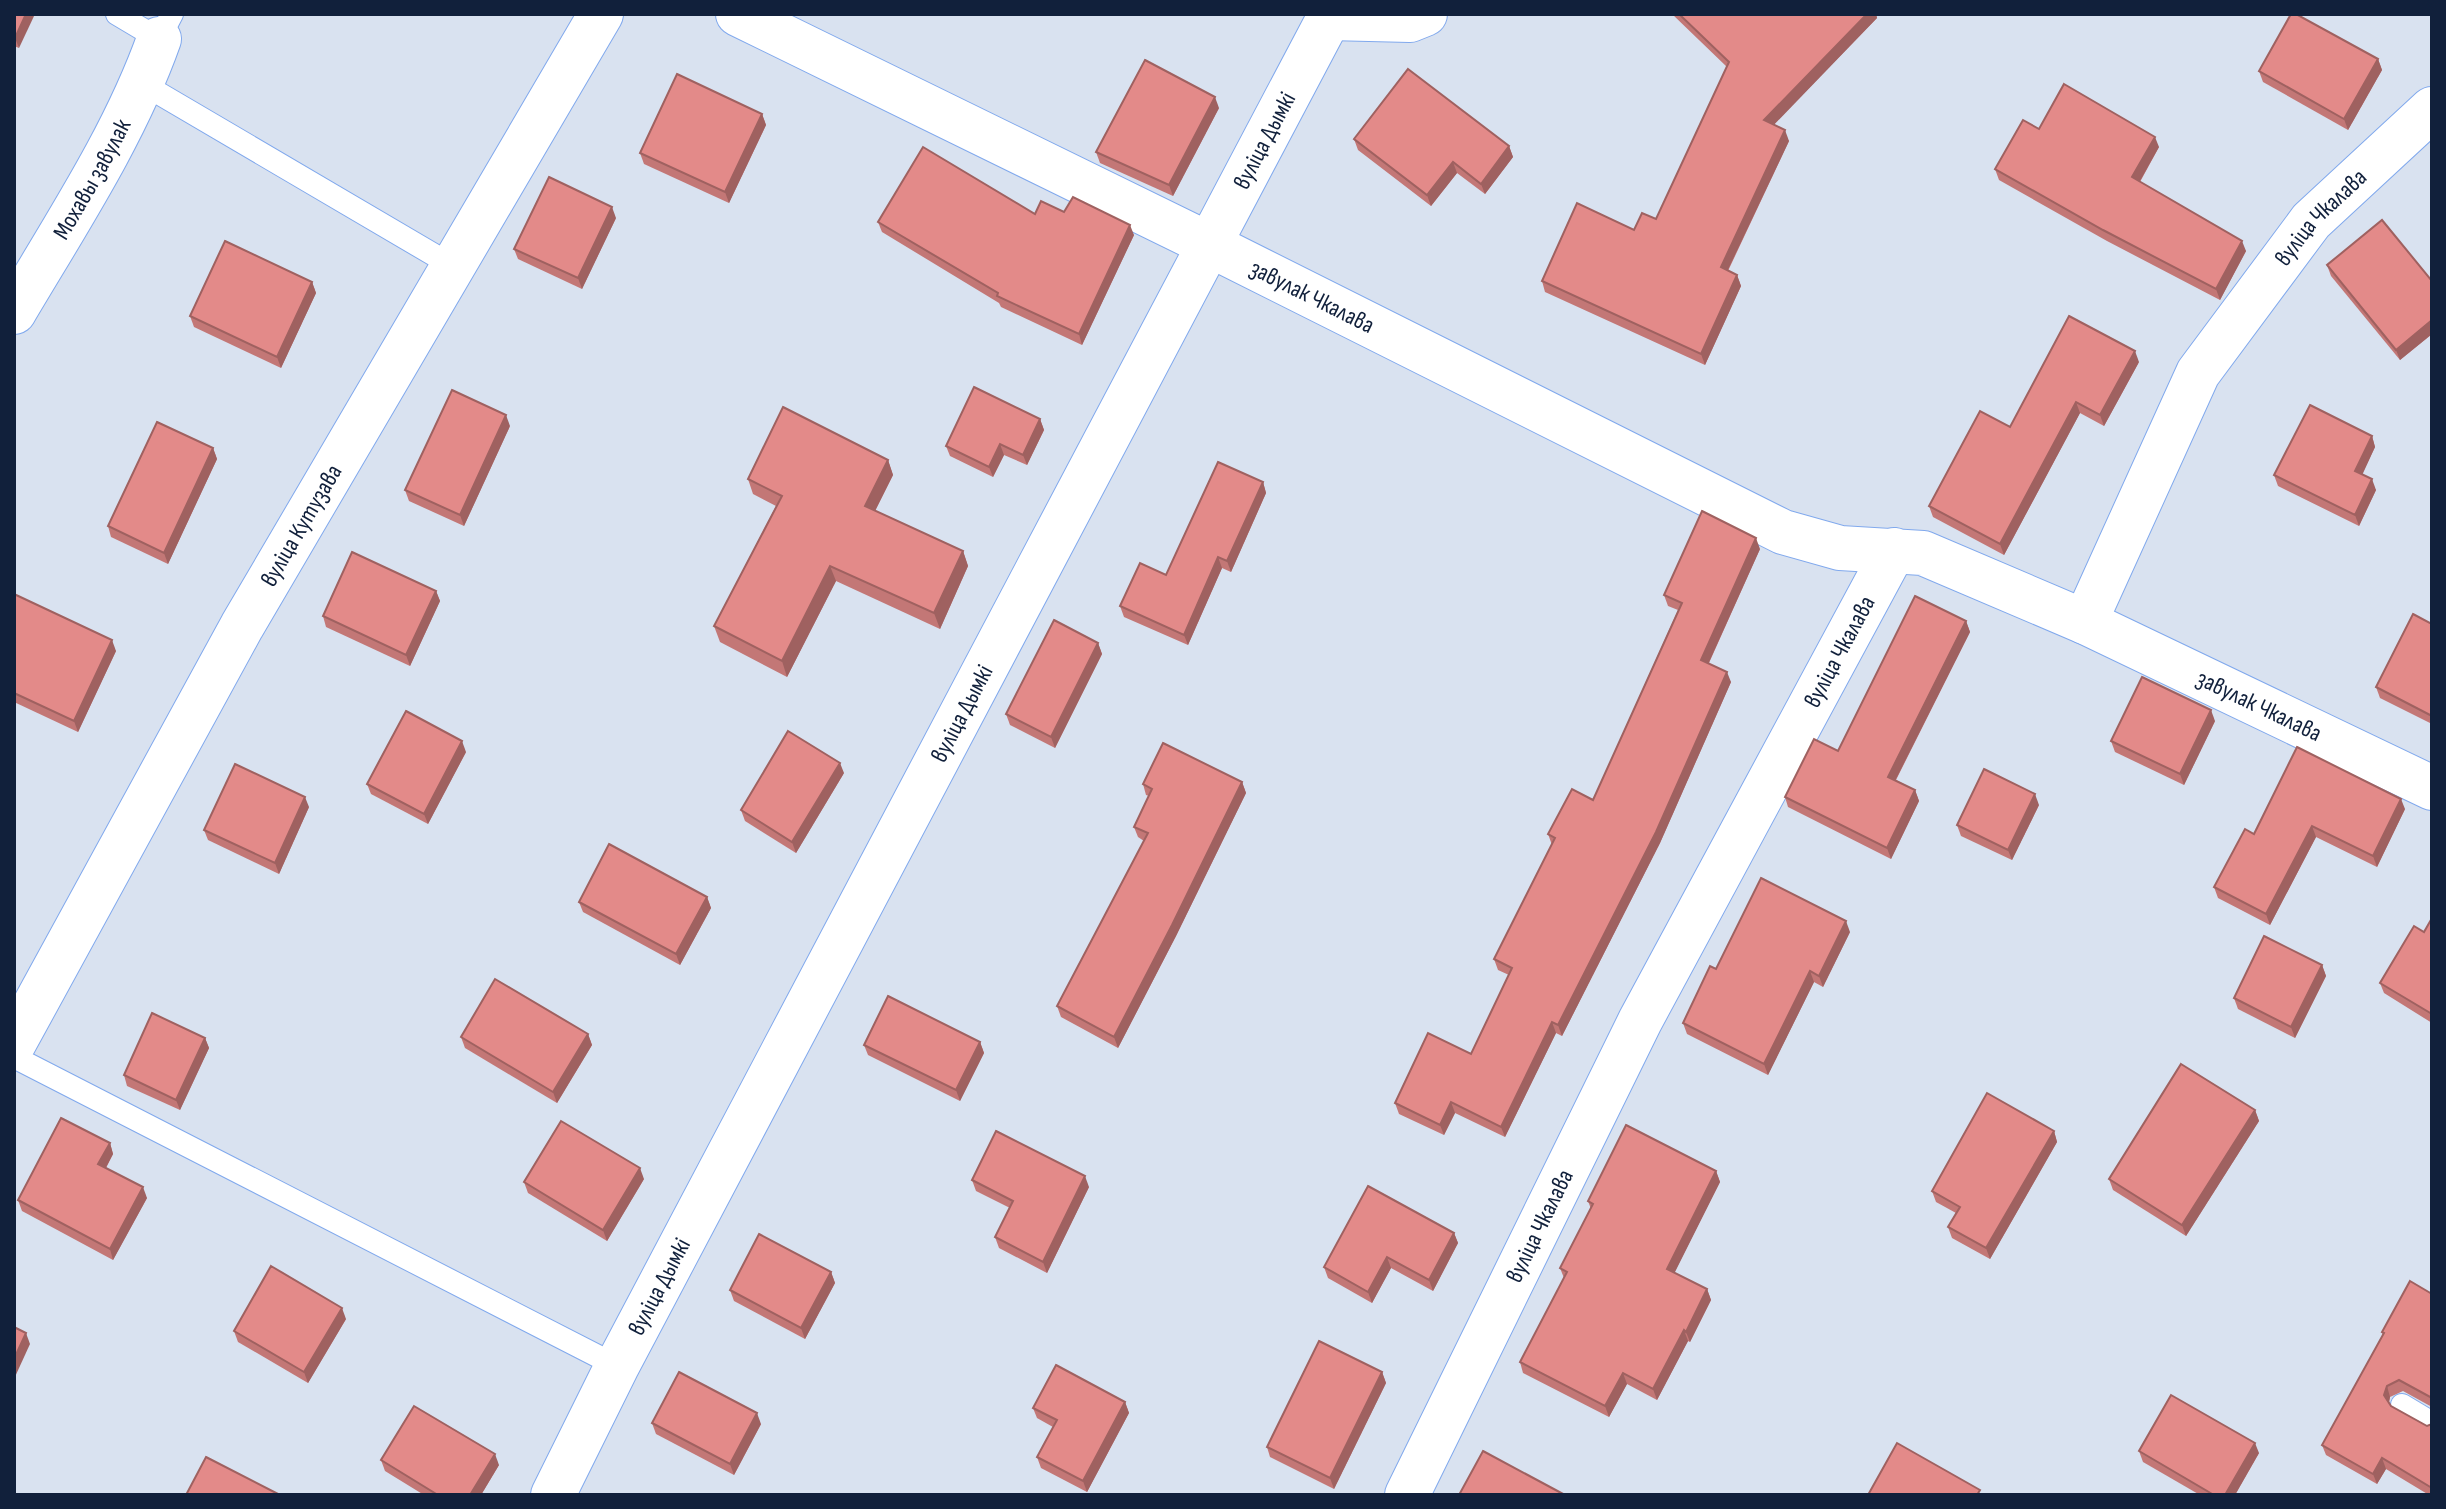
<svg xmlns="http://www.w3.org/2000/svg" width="2446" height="1509" font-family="'Sofia Sans Condensed',sans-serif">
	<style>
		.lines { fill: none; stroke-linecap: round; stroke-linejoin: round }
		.lane-casing { stroke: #81a9ed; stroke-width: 24 }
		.street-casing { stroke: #81a9ed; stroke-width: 46 }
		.secondary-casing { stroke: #81a9ed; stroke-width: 46 }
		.lane { stroke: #fff; stroke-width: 22 }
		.street { stroke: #fff; stroke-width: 44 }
		.secondary { stroke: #fff; stroke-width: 44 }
		.wall { fill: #c37776 }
		.shaded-wall { fill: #9f6160 }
		.building { fill: #e38a89; stroke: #9f6160; stroke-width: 2 }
		.labels { text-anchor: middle; stroke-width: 8; stroke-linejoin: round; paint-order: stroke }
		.street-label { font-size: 24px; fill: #11203b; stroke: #fff }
	</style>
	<rect width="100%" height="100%" fill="#d9e2f0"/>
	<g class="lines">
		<g class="lane-casing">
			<g id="lane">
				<polyline points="117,14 159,39 172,14"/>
				<polyline points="143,84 453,266"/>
				<polyline points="14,1057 617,1366"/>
				<polyline points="2402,1405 2432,1423"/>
			</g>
		</g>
		<g class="street-casing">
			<g id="street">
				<path id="s1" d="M738,14l472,231 573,287 57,16 83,5 162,69 347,166"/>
				<polyline points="1329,18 1410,20 1425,14"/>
				<path id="s2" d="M14,312c52,-88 111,-177 145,-273"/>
				<path id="s3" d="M2085,622l113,-249 113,-152 121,-112"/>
				<path id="s4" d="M14,1043l228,-417 359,-612"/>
				<path id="s5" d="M1407,1495l233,-474 254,-471"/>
			</g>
		</g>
		<g class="secondary-casing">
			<g id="secondary">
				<path id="s6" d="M553,1495l64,-129 714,-1352"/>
			</g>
		</g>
		<use href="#lane" class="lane"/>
		<use href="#street" class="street"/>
		<use href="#secondary" class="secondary"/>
	</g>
	<g class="wall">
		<polygon points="14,14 19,48 14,46"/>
		<polygon points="1672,14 1876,14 1877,18 1774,124 1789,141 1728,271 1737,275 1741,286 1705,365 1545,292 1542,281 1656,219 1727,67"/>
		<polygon points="2378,59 2382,70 2348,130 2263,82 2259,71"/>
		<polygon points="1219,108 1173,196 1100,163 1096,152"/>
		<polygon points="762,114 766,125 729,203 644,164 640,153"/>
		<polygon points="2039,129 2159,147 2140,182 2246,251 2220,300 2107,241 1999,180 1995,169"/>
		<polygon points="1354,139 1509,146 1513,157 1485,194 1457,173 1431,206 1358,150"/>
		<polygon points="1064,212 1134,235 1082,345 1001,307 999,303 882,232 878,222"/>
		<polygon points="616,218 582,289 518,259 514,249"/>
		<polygon points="2327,265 2432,281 2432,334 2400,360 2331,276"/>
		<polygon points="312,282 316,293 281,368 194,327 190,316"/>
		<polygon points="2139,362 2104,426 2080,413 2004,555 1933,517 1929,506 2010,427"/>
		<polygon points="1040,419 1044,430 1027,465 1004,455 993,477 950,456 946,446"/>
		<polygon points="510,426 464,526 409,501 405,490"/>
		<polygon points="2372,436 2375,447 2362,474 2376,490 2359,526 2278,486 2274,475"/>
		<polygon points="213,448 217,459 168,564 111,537 108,526"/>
		<polygon points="888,460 893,475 875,511 963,551 968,566 940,629 836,581 787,677 720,642 714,626 776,506 753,494 748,479"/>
		<polygon points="1263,482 1266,493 1231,572 1222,568 1188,645 1124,617 1120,606 1166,575"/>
		<polygon points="1760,549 1709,663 1731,682 1660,843 1562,1036 1556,1033 1505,1137 1455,1113 1444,1135 1399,1114 1395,1103 1471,1054 1509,975 1498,970 1494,959 1552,845 1548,834 1593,800 1678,610 1668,606 1664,595"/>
		<polygon points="436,591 440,601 410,666 326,627 323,616"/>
		<polygon points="14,594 116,651 78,732 14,702"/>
		<polygon points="1966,621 1970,632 1896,780 1915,790 1919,801 1891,859 1788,807 1785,797 1838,751"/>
		<polygon points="2432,624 2432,724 2380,698 2376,687"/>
		<polygon points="1098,643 1102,654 1055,748 1010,725 1006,714"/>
		<polygon points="2215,721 2184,785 2115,752 2111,741"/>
		<polygon points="466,752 428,824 371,794 367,784"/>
		<polygon points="844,773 796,853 745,821 741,810"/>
		<polygon points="1242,782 1246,793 1176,936 1118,1048 1061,1017 1057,1006 1144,841 1138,837 1134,827 1149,796 1146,795 1143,784"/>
		<polygon points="2039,805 2012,860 1961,836 1957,825"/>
		<polygon points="309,807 279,874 208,840 204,830"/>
		<polygon points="2405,809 2377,867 2316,837 2270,925 2218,898 2214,887 2254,834"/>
		<polygon points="707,897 711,908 680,965 583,912 579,902"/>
		<polygon points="2432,918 2432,1023 2384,993 2380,983 2424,932"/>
		<polygon points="1850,932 1823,987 1814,982 1768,1075 1687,1034 1683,1023 1716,969"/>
		<polygon points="2322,965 2326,976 2295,1038 2238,1009 2234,998"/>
		<polygon points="588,1034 592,1045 557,1103 465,1048 461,1037"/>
		<polygon points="205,1038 209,1048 180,1110 127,1086 124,1075"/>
		<polygon points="980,1042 984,1053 960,1101 868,1055 864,1045"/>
		<polygon points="2255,1110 2259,1121 2186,1236 2113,1190 2109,1179"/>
		<polygon points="2054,1131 2057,1142 1990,1259 1952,1238 1948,1227 1956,1213 1936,1202 1932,1191"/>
		<polygon points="110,1143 113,1154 106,1168 147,1198 113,1260 22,1211 18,1200"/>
		<polygon points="1716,1171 1720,1182 1674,1273 1707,1289 1711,1300 1690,1342 1688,1341 1657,1400 1627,1384 1609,1417 1523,1373 1520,1362 1564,1278 1560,1268 1591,1209 1588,1201"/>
		<polygon points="644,1179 607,1241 528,1193 524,1182"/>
		<polygon points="972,1180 1089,1187 1047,1273 999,1248 995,1237 1010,1208 976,1191"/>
		<polygon points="1454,1233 1458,1243 1433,1291 1391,1268 1372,1303 1328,1278 1324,1267"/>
		<polygon points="831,1272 835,1283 805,1339 734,1301 730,1290"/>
		<polygon points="2432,1294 2432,1407 2403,1391 2390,1397 2389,1403 2391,1406 2427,1426 2432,1424 2432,1495 2429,1495 2386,1469 2377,1484 2326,1455 2322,1445 2383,1336 2382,1332"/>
		<polygon points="346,1319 308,1383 238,1342 234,1331"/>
		<polygon points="1382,1372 1386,1383 1334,1489 1270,1457 1267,1447"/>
		<polygon points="1125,1402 1129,1413 1087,1492 1041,1468 1037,1457 1053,1427 1037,1418 1033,1408"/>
		<polygon points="652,1423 761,1424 734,1475 656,1434"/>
		<polygon points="2139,1451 2259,1453 2235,1495 2200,1495 2143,1462"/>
		<polygon points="381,1460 499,1465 481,1495 424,1495 385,1471"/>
	</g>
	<g class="shaded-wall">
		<polygon points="26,14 35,14 19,48 15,38"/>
		<polygon points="1867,14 1876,14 1877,18 1768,131 1764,120"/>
		<polygon points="2378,59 2382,70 2348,130 2344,119"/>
		<polygon points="1215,97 1219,108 1173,196 1169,185"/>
		<polygon points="762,114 766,125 729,203 725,192"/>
		<polygon points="1785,130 1789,141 1724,278 1721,267"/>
		<polygon points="2155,137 2159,147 2136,188 2132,177"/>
		<polygon points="1509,146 1513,157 1485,194 1481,184"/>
		<polygon points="1453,162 1457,173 1431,206 1427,195"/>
		<polygon points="612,207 616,218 582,289 578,278"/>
		<polygon points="1130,225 1134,235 1082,345 1079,334"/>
		<polygon points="2242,241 2246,251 2220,300 2216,289"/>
		<polygon points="1737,275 1741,286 1705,365 1701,354"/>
		<polygon points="312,282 316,293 281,368 277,357"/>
		<polygon points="2432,320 2432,334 2400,360 2396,350"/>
		<polygon points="2135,351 2139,362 2104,426 2100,415"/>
		<polygon points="2076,402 2080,413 2004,555 2000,544"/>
		<polygon points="506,415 510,426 464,526 460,515"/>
		<polygon points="1040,419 1044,430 1027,465 1023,455"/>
		<polygon points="2372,436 2375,447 2359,482 2355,471"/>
		<polygon points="1000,444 1004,455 993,477 989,467"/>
		<polygon points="213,448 217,459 168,564 164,553"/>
		<polygon points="888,460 893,475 870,521 865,506"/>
		<polygon points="2372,479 2376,490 2359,526 2355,515"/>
		<polygon points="1263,482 1266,493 1231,572 1227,561"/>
		<polygon points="1756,538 1760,549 1705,671 1701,660"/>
		<polygon points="963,551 968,566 940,629 934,613"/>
		<polygon points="1218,557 1222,568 1188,645 1184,635"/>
		<polygon points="830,566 836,581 787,677 782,661"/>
		<polygon points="436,591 440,601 410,666 406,655"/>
		<polygon points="1966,621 1970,632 1892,787 1888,777"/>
		<polygon points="112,640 116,651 78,732 74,721"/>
		<polygon points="1098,643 1102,654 1055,748 1051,737"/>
		<polygon points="1727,672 1731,682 1660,843 1562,1036 1558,1025"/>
		<polygon points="2211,710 2215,721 2184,785 2180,774"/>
		<polygon points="462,741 466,752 428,824 424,814"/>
		<polygon points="840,763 844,773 796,853 792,842"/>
		<polygon points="1242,782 1246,793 1176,936 1118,1048 1114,1037"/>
		<polygon points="1915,790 1919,801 1891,859 1887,848"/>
		<polygon points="2035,794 2039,805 2012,860 2008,850"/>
		<polygon points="305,797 309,807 279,874 275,863"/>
		<polygon points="2401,799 2405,809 2377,867 2373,856"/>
		<polygon points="2312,826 2316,837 2270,925 2266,914"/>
		<polygon points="707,897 711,908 680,965 676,954"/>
		<polygon points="1846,921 1850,932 1823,987 1819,976"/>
		<polygon points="2322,965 2326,976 2295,1038 2291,1027"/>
		<polygon points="1810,971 1814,982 1768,1075 1764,1064"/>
		<polygon points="1552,1022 1556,1033 1505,1137 1501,1127"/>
		<polygon points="588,1034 592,1045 557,1103 553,1092"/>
		<polygon points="205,1038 209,1048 180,1110 176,1100"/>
		<polygon points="980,1042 984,1053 960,1101 956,1090"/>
		<polygon points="1451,1102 1455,1113 1444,1135 1440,1125"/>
		<polygon points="2255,1110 2259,1121 2186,1236 2182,1225"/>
		<polygon points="2054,1131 2057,1142 1990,1259 1986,1248"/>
		<polygon points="110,1143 113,1154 102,1175 98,1164"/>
		<polygon points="640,1168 644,1179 607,1241 603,1230"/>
		<polygon points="1716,1171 1720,1182 1671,1280 1667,1269"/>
		<polygon points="1085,1176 1089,1187 1047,1273 1043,1262"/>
		<polygon points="143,1187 147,1198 113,1260 110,1249"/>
		<polygon points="1454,1233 1458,1243 1433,1291 1429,1280"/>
		<polygon points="1387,1257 1391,1268 1372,1303 1368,1292"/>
		<polygon points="831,1272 835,1283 805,1339 801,1328"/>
		<polygon points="1707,1289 1711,1300 1690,1342 1686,1332"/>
		<polygon points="342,1308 346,1319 308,1383 304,1372"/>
		<polygon points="1684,1330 1688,1341 1657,1400 1653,1389"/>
		<polygon points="26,1333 30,1344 14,1379 14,1359"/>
		<polygon points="1382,1372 1386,1383 1334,1489 1330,1478"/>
		<polygon points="1623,1373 1627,1384 1609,1417 1605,1406"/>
		<polygon points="2387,1386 2390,1397 2388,1406 2384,1395"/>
		<polygon points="1125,1402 1129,1413 1087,1492 1083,1481"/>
		<polygon points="757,1413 761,1424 734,1475 730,1464"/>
		<polygon points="2255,1443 2259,1453 2235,1495 2225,1495"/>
		<polygon points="495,1454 499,1465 481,1495 470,1495"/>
		<polygon points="2382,1458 2386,1469 2377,1484 2373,1474"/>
	</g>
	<g class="building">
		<polygon points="14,14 26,14 15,38 14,37"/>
		<polygon points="1679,14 1867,14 1764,120 1785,130 1721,267 1737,275 1701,354 1542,281 1577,203 1634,230 1642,213 1656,219 1729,62"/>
		<polygon points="2291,14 2296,14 2378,59 2344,119 2259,71"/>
		<polygon points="1145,60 1215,97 1169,185 1096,152"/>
		<polygon points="1408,69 1509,146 1481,184 1453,162 1427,195 1354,139"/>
		<polygon points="677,74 762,114 725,192 640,153"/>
		<polygon points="2064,84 2155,137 2132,177 2242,241 2216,289 2103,230 1995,169 2023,120 2039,129"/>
		<polygon points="923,147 1035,214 1041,201 1064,212 1073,197 1130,225 1079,334 997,296 998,293 878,222"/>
		<polygon points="549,177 612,207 578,278 514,249"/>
		<polygon points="2382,220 2432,281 2432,320 2396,350 2327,265"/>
		<polygon points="225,241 312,282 277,357 190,316"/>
		<polygon points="2069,316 2135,351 2100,415 2076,402 2000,544 1929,506 1980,411 2010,427"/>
		<polygon points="974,387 1040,419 1023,455 1000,444 989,467 946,446"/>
		<polygon points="452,390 506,415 460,515 405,490"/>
		<polygon points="2310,405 2372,436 2355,471 2372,479 2355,515 2274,475"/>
		<polygon points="783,407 888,460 865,506 963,551 934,613 830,566 782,661 714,626 782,496 748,479"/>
		<polygon points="157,422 213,448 164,553 108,526"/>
		<polygon points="1218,462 1263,482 1227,561 1218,557 1184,635 1120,606 1140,563 1166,575"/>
		<polygon points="1702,511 1756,538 1701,660 1727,672 1656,832 1558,1025 1552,1022 1501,1127 1451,1102 1440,1125 1395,1103 1428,1033 1471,1054 1512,968 1494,959 1555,838 1548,834 1572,789 1593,800 1682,603 1664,595"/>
		<polygon points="352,552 436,591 406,655 323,616"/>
		<polygon points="14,594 112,640 74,721 14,693"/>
		<polygon points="1915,596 1966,621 1888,777 1915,790 1887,848 1785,797 1814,739 1838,751"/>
		<polygon points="2413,614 2432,624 2432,716 2376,687"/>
		<polygon points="1054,620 1098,643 1051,737 1006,714"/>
		<polygon points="2142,677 2211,710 2180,774 2111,741"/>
		<polygon points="406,711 462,741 424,814 367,784"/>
		<polygon points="788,731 840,763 792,842 741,810"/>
		<polygon points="1163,743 1242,782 1172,925 1114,1037 1057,1006 1148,833 1134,827 1152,789 1143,784"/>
		<polygon points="2297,747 2401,799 2373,856 2312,826 2266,914 2214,887 2245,829 2254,834"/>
		<polygon points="235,764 305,797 275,863 204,830"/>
		<polygon points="1984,769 2035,794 2008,850 1957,825"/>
		<polygon points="609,844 707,897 676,954 579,902"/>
		<polygon points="1761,878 1846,921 1819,976 1810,971 1764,1064 1683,1023 1710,966 1716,969"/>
		<polygon points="2432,918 2432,1014 2380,983 2414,926 2424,932"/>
		<polygon points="2264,936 2322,965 2291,1027 2234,998"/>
		<polygon points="495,979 588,1034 553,1092 461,1037"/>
		<polygon points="888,996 980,1042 956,1090 864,1045"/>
		<polygon points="152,1013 205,1038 176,1100 124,1075"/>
		<polygon points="2181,1064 2255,1110 2182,1225 2109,1179"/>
		<polygon points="1987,1093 2054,1131 1986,1248 1948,1227 1960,1207 1932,1191"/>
		<polygon points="61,1118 110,1143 98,1164 143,1187 110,1249 18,1200"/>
		<polygon points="561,1121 640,1168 603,1230 524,1182"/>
		<polygon points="1626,1125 1716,1171 1667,1269 1707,1289 1686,1332 1684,1330 1653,1389 1623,1373 1605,1406 1520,1362 1567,1272 1560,1268 1593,1204 1588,1201"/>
		<polygon points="996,1131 1085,1176 1043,1262 995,1237 1013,1201 972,1180"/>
		<polygon points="1368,1186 1454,1233 1429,1280 1387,1257 1368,1292 1324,1267"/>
		<polygon points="759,1234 831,1272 801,1328 730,1290"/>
		<polygon points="271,1266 342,1308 304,1372 234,1331"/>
		<polygon points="2410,1281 2432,1294 2432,1398 2399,1380 2387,1386 2384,1395 2391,1406 2427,1426 2432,1424 2432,1488 2382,1458 2373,1474 2322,1445 2384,1333 2382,1332"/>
		<polygon points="14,1327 26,1333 14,1359"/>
		<polygon points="1319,1341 1382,1372 1330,1478 1267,1447"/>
		<polygon points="1056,1365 1125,1402 1083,1481 1037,1457 1057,1420 1033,1408"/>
		<polygon points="679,1372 757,1413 730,1464 652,1423"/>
		<polygon points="2171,1395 2255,1443 2225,1495 2214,1495 2139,1451"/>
		<polygon points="414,1406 495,1454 470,1495 438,1495 381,1460"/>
		<polygon points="1897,1443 1980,1490 1977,1495 1868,1495"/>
		<polygon points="1483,1451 1565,1495 1459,1495"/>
		<polygon points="206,1457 280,1495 186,1495"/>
	</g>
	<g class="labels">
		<g class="street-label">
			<text dy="8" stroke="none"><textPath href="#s6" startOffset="1530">вуліца Дымкі</textPath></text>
			<text dy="8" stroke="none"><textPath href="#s2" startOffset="154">Мохавы завулак</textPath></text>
			<text dy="8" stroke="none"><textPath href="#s3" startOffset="472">вуліца Чкалава</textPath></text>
			<text dy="8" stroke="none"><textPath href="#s1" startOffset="640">завулак Чкалава</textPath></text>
			<text dy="8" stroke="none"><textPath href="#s4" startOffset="592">вуліца Кутузава</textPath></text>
			<text dy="8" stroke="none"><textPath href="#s5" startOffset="948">вуліца Чкалава</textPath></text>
			<text dy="8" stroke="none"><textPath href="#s1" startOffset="1678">завулак Чкалава</textPath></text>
			<text dy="8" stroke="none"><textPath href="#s6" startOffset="882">вуліца Дымкі</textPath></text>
			<text dy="8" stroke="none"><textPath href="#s5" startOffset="300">вуліца Чкалава</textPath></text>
			<text dy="8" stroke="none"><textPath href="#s6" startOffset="234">вуліца Дымкі</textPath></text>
		</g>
	</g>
	<rect width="2446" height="1509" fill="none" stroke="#11203b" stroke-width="32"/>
</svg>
